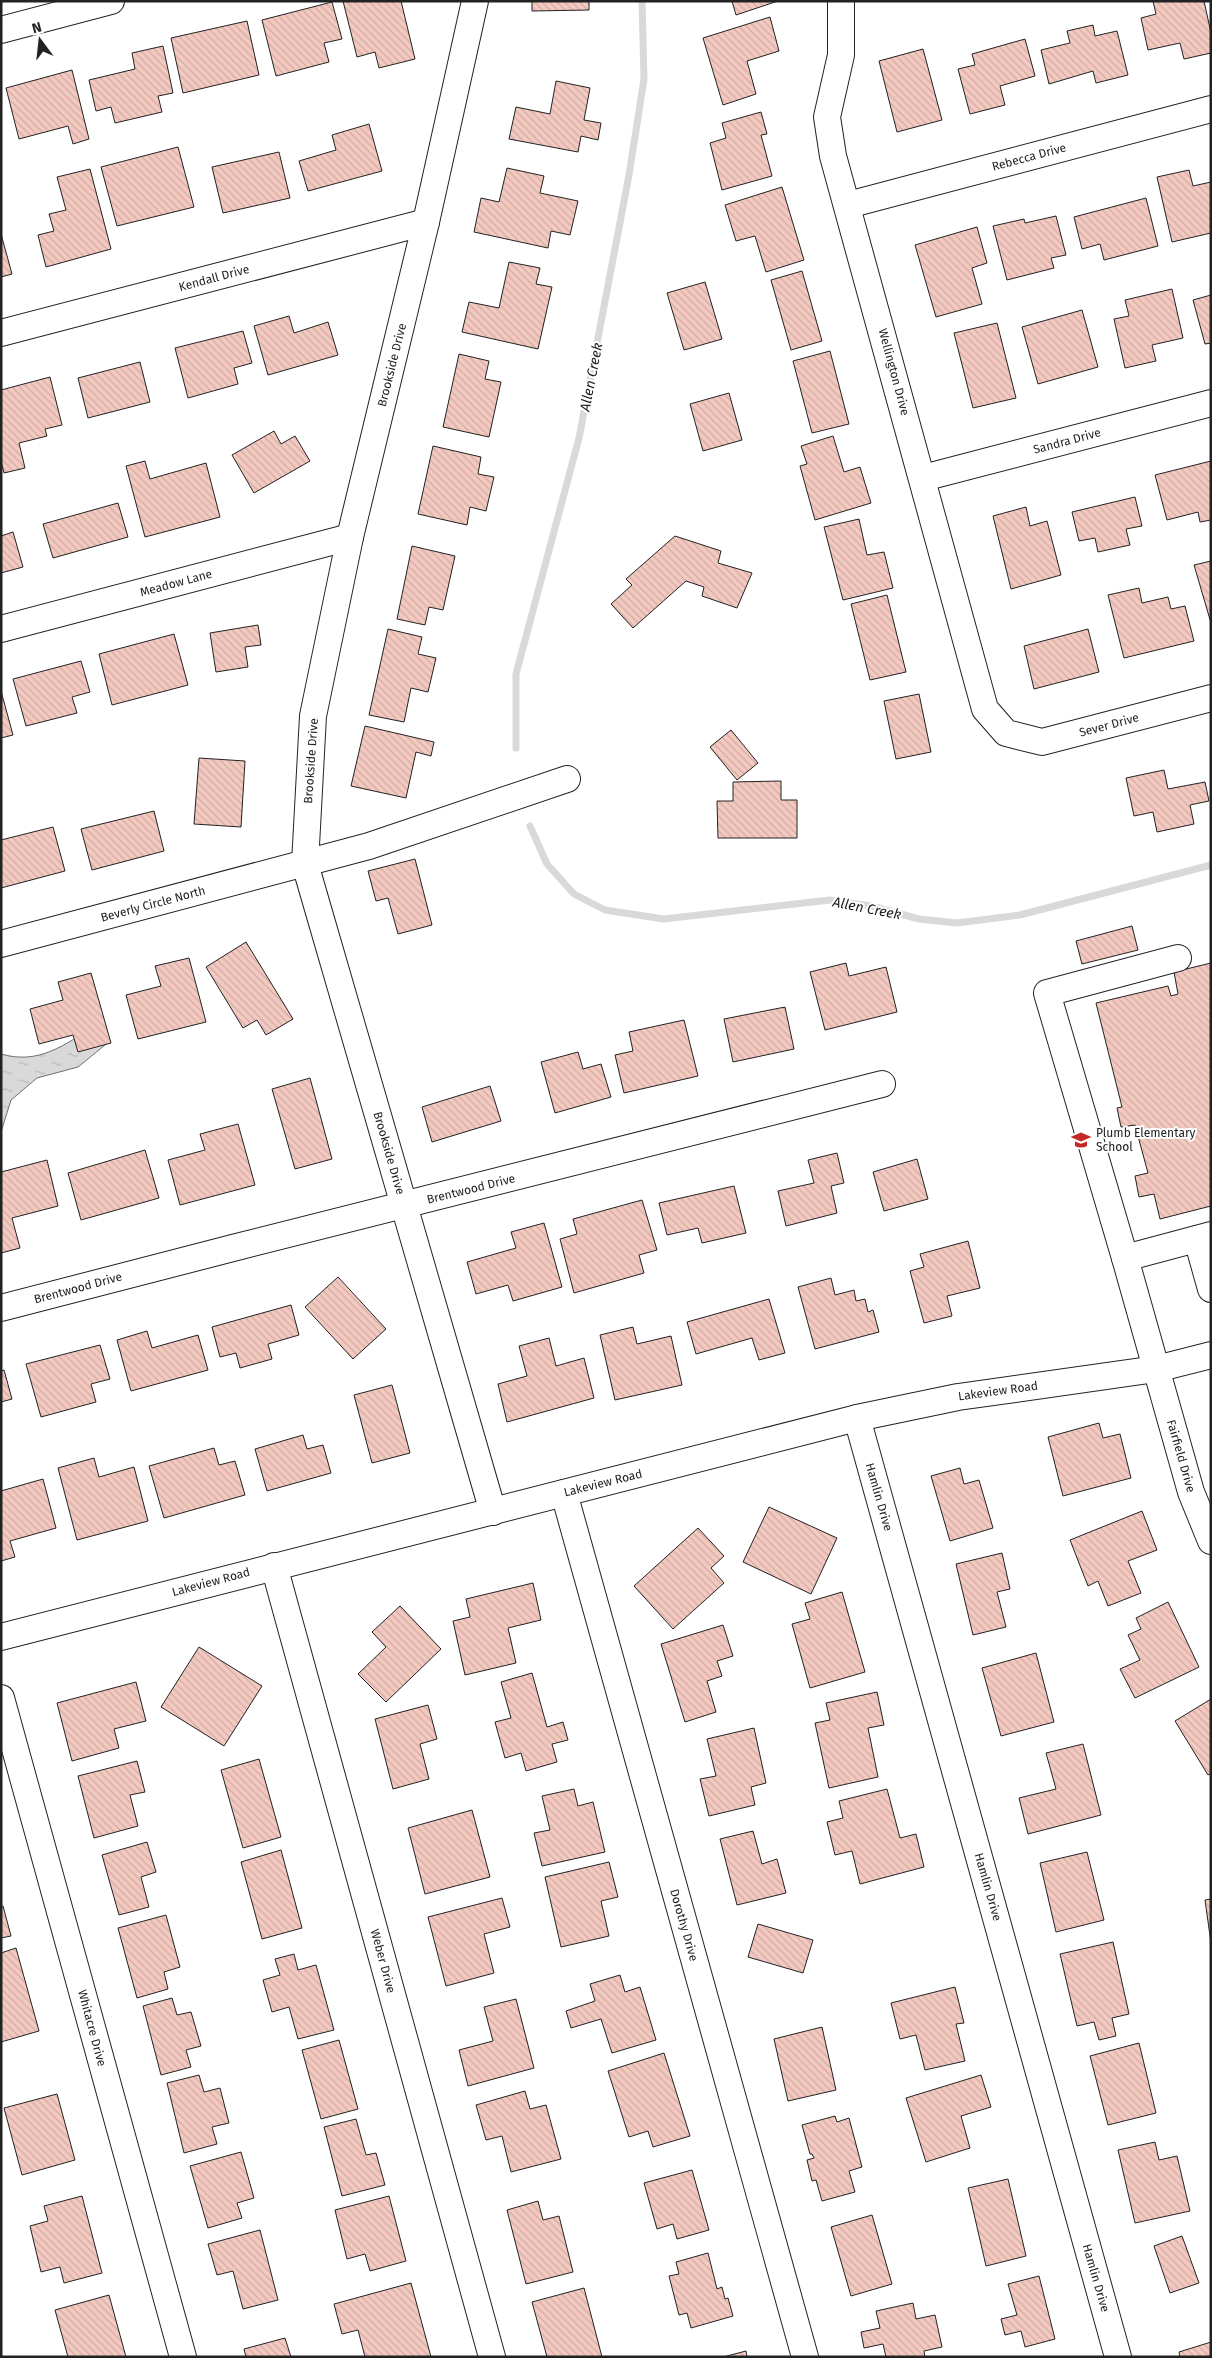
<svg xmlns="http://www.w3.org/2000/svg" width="1212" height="2358" font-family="'Fira Sans',sans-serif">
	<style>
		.water { fill: url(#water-ripples); stroke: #6f6f6f }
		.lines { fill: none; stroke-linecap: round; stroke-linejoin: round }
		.stream { stroke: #d9d9d9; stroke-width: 7 }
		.building { fill: url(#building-back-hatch); stroke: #222 }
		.minor-casing { stroke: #222; stroke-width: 28 }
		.minor { stroke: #fff; stroke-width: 26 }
		.labels { text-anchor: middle; stroke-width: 4; stroke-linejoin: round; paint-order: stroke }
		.street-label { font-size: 12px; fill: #222; stroke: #fff }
		.poi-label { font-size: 12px; fill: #222; stroke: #fff; text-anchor: start }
		.water-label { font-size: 14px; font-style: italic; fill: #222; stroke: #fff }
	</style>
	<defs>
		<pattern id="water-ripples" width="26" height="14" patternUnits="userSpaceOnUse" patternTransform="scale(1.25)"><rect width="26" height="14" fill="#d9d9d9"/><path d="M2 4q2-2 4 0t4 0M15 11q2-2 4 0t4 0" fill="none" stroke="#bababa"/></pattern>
		<pattern id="building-back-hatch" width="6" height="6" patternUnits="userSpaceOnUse" patternTransform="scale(1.25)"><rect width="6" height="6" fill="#f3c9c0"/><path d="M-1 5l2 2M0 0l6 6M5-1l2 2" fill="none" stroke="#d0aca5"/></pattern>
	</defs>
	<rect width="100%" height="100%" fill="#fff"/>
	<path class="water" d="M95,1026l10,19 -27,22 -41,11 -26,22 -10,32v-78c38,11 63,-9 94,-28z"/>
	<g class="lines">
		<g class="stream">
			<polyline points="516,748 516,674 579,438 629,175 644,79 642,1"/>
			<polyline points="530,826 547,864 574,894 605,910 664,919 830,900 871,906 919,919 957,923 1020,915 1211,865"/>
		</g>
	</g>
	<g class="building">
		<polygon points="343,1 401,1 415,59 379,68 375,52 357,57"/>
		<polygon points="532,1 589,1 589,10 532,11"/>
		<polygon points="732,1 778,1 736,15"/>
		<polygon points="1153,1 1204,1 1211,33 1211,53 1184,59 1180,43 1148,50 1141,18 1156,14"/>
		<polygon points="332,2 342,39 324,43 329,62 276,76 262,20"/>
		<polygon points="770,17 779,51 747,61 756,94 723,105 703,38"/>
		<polygon points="247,21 259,75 183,93 171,38"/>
		<polygon points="1093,25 1095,36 1117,31 1128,75 1096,83 1093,71 1049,84 1041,50 1070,43 1067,31"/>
		<polygon points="1025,39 1035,76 1000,86 1005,105 970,114 958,69 975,65 972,54"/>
		<polygon points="163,46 173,93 158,96 162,112 115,123 111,107 96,111 89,80 135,69 132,53"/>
		<polygon points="923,49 942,120 897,132 879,61"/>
		<polygon points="72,70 89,139 73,144 68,126 19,139 6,88"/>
		<polygon points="556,81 590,88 584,120 601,123 598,140 581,136 578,152 509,139 516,107 550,114"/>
		<polygon points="761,112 767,134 761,135 772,176 722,190 710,143 726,138 722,123"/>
		<polygon points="369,124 382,171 308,191 299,161 336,150 332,135"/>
		<polygon points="178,147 194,207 117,226 101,167"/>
		<polygon points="279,152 290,198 223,213 212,167"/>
		<polygon points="507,168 544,176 540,193 578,201 570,235 551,231 548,248 474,232 481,198 499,202"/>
		<polygon points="90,169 111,249 46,267 38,235 54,231 49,214 66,210 57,177"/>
		<polygon points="1189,170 1193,186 1211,182 1211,233 1172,242 1157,177"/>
		<polygon points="782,187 804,260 766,272 755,236 736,241 725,205"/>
		<polygon points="1146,198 1158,246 1104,260 1100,244 1082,249 1074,217"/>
		<polygon points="1056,216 1066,255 1051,258 1054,268 1007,280 993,226 1024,219 1025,223"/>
		<polygon points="977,227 987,263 972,268 982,304 936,317 915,245"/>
		<polygon points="1,234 12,274 1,277"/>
		<polygon points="509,262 540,268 536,284 552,287 538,349 462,332 469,302 499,308"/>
		<polygon points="802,271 822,341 791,350 771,280"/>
		<polygon points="705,282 722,339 684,350 667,293"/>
		<polygon points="1172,289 1183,338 1152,345 1156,361 1125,368 1114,319 1129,316 1125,300"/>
		<polygon points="1211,295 1211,343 1205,344 1193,300"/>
		<polygon points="1082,310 1098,367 1038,384 1022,327"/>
		<polygon points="289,316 294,333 328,322 338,355 268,375 254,326"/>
		<polygon points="997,323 1016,398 973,408 954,333"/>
		<polygon points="243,331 252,363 234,368 238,384 188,398 175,348"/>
		<polygon points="830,351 849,424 812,433 793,361"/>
		<polygon points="459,354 489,361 485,379 501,382 489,437 443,427"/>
		<polygon points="140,362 150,402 88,418 78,378"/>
		<polygon points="50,377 62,425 45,429 47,436 19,443 25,468 4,473 1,461 1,390"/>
		<polygon points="729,393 742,440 703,451 690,404"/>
		<polygon points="274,431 281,444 295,436 310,461 254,493 232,455"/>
		<polygon points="833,436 844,472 860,467 871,503 815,520 800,466 807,464 801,446"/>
		<polygon points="433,446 481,457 478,474 494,477 486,511 470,507 467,525 418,514"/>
		<polygon points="145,461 150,479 206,463 220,517 145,537 126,466"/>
		<polygon points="1211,461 1211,520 1200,522 1198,512 1167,520 1155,475"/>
		<polygon points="1135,497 1142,526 1126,529 1130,545 1098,552 1095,538 1079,541 1072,512"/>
		<polygon points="118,503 128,537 53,558 43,524"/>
		<polygon points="1026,507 1030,526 1047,521 1061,575 1011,589 993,516"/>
		<polygon points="859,519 867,555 884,552 893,588 843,600 824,527"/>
		<polygon points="13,532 23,567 1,573 1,536"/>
		<polygon points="675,536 721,551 718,563 752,573 737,608 702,596 704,587 686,581 633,628 611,604 632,585 626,579"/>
		<polygon points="412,546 455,556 443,610 429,607 425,625 397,619"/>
		<polygon points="1211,561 1211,623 1194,565"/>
		<polygon points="1139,588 1142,603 1168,597 1171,609 1185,606 1194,641 1124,658 1108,595"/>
		<polygon points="887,595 906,672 870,680 851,604"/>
		<polygon points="258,625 261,645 245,647 248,667 216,672 210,633"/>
		<polygon points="388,629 422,637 418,654 436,658 428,692 411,688 404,722 369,715"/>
		<polygon points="1088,629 1099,672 1034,689 1024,646"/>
		<polygon points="174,634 188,685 112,705 99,654"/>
		<polygon points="81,661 90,692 72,697 77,713 26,726 13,679"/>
		<polygon points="1,691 13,735 1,738"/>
		<polygon points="919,694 931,752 896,759 884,701"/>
		<polygon points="365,726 434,742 431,756 416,752 406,798 351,786"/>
		<polygon points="731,730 758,763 737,780 710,747"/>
		<polygon points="199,758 245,761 241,827 194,824"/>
		<polygon points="1164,770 1168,789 1205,782 1209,801 1190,805 1194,824 1157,832 1153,812 1134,816 1126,778"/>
		<polygon points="781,781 781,800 797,800 797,838 718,838 717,801 733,801 733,782"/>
		<polygon points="154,811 164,851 92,870 81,829"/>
		<polygon points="53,827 65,871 1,888 1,840"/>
		<polygon points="415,859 432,925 398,934 388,898 376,901 368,871"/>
		<polygon points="1132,926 1138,950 1082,964 1076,941"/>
		<polygon points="246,942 293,1019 266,1035 257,1020 243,1028 206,967"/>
		<polygon points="189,958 206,1022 138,1039 126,995 161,986 155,966"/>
		<polygon points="846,963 849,976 886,967 897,1012 825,1030 810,972"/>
		<polygon points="1211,963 1211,1206 1160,1219 1154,1194 1139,1197 1135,1176 1148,1173 1135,1125 1121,1127 1117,1108 1122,1107 1096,1003 1168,986 1171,996 1178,994 1174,972"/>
		<polygon points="91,973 111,1043 78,1052 73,1035 39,1044 30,1009 63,1000 58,982"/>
		<polygon points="785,1007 794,1049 733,1062 724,1019"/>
		<polygon points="684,1020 698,1076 624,1093 615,1055 633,1051 629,1032"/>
		<polygon points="578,1052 583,1069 601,1064 611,1097 555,1113 541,1062"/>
		<polygon points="310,1078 332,1159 295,1169 272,1089"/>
		<polygon points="490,1086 501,1121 432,1142 422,1107"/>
		<polygon points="238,1124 255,1185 180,1205 168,1160 205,1150 200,1134"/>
		<polygon points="145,1150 159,1198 81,1220 68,1173"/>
		<polygon points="837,1153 844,1183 831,1186 837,1213 786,1226 778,1191 814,1183 808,1160"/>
		<polygon points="917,1159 928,1199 884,1211 873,1172"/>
		<polygon points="47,1160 58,1206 12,1218 20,1248 1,1253 1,1172"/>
		<polygon points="734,1186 746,1233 702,1243 698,1228 667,1235 659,1203"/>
		<polygon points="642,1200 657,1250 639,1255 644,1273 574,1293 560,1239 577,1234 573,1219"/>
		<polygon points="544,1223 562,1287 513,1301 508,1285 476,1294 467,1262 516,1248 511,1232"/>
		<polygon points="968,1241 980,1288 947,1296 952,1316 924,1323 910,1271 924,1267 920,1254"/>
		<polygon points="338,1277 386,1329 353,1359 305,1307"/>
		<polygon points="831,1278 835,1295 854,1290 856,1301 865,1299 868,1312 873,1310 879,1332 815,1349 798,1287"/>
		<polygon points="769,1299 785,1353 759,1360 752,1338 696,1354 687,1322"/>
		<polygon points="291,1305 299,1335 268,1344 272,1359 240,1368 236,1353 220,1357 212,1327"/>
		<polygon points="633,1327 637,1344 671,1336 682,1385 615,1400 600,1335"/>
		<polygon points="147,1331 152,1348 198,1335 208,1370 131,1391 117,1340"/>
		<polygon points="549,1338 556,1366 584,1358 594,1398 507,1422 498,1384 527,1376 519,1346"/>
		<polygon points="100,1345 110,1379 91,1384 96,1402 41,1417 26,1364"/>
		<polygon points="4,1370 12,1399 1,1402 1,1371"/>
		<polygon points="392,1385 410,1453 372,1463 354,1395"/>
		<polygon points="1099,1423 1103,1438 1120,1434 1131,1478 1063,1496 1048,1437"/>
		<polygon points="303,1435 307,1449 323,1445 331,1473 267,1491 255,1449"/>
		<polygon points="214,1448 219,1465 235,1461 245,1495 164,1518 149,1466"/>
		<polygon points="94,1458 99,1477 134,1467 148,1521 77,1540 58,1468"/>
		<polygon points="960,1468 964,1484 979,1480 993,1528 950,1541 931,1476"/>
		<polygon points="43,1479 56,1528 10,1541 15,1557 1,1561 1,1491"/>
		<polygon points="769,1507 837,1538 811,1594 743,1562"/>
		<polygon points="1142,1511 1157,1550 1128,1561 1141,1593 1108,1606 1098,1581 1088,1586 1070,1540"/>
		<polygon points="698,1528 724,1556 711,1568 724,1583 673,1629 634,1586"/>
		<polygon points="1002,1553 1010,1589 997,1592 1006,1627 973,1635 956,1564"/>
		<polygon points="533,1583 541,1620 508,1628 516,1663 465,1675 453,1621 470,1617 466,1599"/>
		<polygon points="842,1592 865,1672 810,1688 792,1624 810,1619 805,1603"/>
		<polygon points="1168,1602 1199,1667 1135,1698 1120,1669 1140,1660 1128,1635 1141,1629 1136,1618"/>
		<polygon points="400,1606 441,1649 386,1702 358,1674 386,1647 372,1632"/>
		<polygon points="723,1625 733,1656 717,1661 722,1676 707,1681 716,1712 685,1722 661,1644"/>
		<polygon points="199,1647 262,1686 224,1746 161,1707"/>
		<polygon points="1036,1653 1054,1722 1001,1736 982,1668"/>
		<polygon points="532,1673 547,1727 563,1722 568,1740 552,1744 557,1762 526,1771 521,1753 505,1758 495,1722 511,1718 501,1682"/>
		<polygon points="136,1682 146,1721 114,1729 119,1748 72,1761 57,1703"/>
		<polygon points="877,1692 884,1725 868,1728 878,1777 829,1788 815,1723 830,1720 826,1703"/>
		<polygon points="1211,1699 1211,1773 1208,1775 1175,1721"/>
		<polygon points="428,1705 437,1739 420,1744 429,1779 393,1789 375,1719"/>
		<polygon points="754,1728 766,1783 751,1787 755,1805 709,1816 700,1779 716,1776 707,1739"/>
		<polygon points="1083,1744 1101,1815 1028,1834 1019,1798 1056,1789 1046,1753"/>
		<polygon points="259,1759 281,1837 243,1848 221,1770"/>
		<polygon points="137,1761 145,1792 130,1795 138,1826 94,1838 78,1776"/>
		<polygon points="574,1789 578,1806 593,1802 605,1852 542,1866 534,1833 550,1830 542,1796"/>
		<polygon points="887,1789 900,1838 916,1834 924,1867 860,1884 852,1851 835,1855 827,1822 843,1818 839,1801"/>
		<polygon points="472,1810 490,1877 425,1894 408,1828"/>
		<polygon points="753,1831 762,1864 777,1859 786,1893 737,1905 720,1839"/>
		<polygon points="147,1842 156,1872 141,1877 149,1907 119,1915 102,1855"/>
		<polygon points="281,1850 302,1928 262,1939 241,1862"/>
		<polygon points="1087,1852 1104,1920 1056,1932 1040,1863"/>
		<polygon points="609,1862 618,1897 601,1901 609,1936 561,1947 545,1877"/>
		<polygon points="502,1898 510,1927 484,1934 494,1973 446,1986 428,1917"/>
		<polygon points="1211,1899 1211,1943 1205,1900"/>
		<polygon points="3,1906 11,1936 1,1938 1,1907"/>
		<polygon points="166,1915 180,1967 164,1972 168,1989 137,1998 118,1928"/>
		<polygon points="758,1924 813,1940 803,1973 748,1957"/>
		<polygon points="1113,1942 1129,2014 1112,2018 1116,2036 1099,2040 1094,2022 1077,2026 1060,1954"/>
		<polygon points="16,1948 39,2031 1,2042 1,1953"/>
		<polygon points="294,1954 298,1970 316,1965 334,2030 298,2039 289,2007 272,2012 263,1980 280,1975 275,1959"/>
		<polygon points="620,1975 625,1992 640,1987 656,2040 612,2053 601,2019 571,2028 566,2011 595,2001 590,1984"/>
		<polygon points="955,1987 964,2023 956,2024 965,2061 925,2070 916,2035 900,2039 891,2003"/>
		<polygon points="172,1998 177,2015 191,2012 201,2046 186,2050 191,2067 161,2075 143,2006"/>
		<polygon points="516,1999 534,2068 468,2086 459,2050 493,2041 484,2007"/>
		<polygon points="822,2027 836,2090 788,2101 774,2039"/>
		<polygon points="339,2040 358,2109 321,2119 302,2050"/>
		<polygon points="1139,2043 1156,2113 1108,2125 1090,2056"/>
		<polygon points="664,2053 690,2136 653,2147 648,2131 629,2137 608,2071"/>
		<polygon points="199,2075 204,2092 220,2088 229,2123 212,2127 217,2144 184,2153 167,2083"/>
		<polygon points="981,2075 991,2107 961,2116 970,2148 926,2162 906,2098"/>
		<polygon points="525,2091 530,2109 546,2105 561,2159 511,2172 502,2136 486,2140 476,2105"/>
		<polygon points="57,2094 75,2160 22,2175 4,2108"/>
		<polygon points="835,2116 837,2122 849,2118 862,2167 849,2171 855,2192 822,2201 816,2180 812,2181 807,2160 814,2158 812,2154 810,2154 802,2125"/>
		<polygon points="356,2119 366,2155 376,2153 385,2185 342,2196 324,2127"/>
		<polygon points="1155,2142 1159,2160 1177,2156 1190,2211 1135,2223 1118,2150"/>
		<polygon points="241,2152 254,2198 237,2203 242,2218 208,2228 190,2166"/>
		<polygon points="692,2170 709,2230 677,2239 673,2224 657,2229 644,2183"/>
		<polygon points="1008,2179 1026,2256 986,2266 968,2188"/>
		<polygon points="82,2196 102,2273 64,2283 60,2267 41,2272 30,2226 48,2221 44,2206"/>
		<polygon points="389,2196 406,2261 370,2271 365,2254 347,2259 335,2210"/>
		<polygon points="538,2201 543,2220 559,2216 573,2272 526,2284 507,2210"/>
		<polygon points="872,2215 892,2284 851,2296 831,2227"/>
		<polygon points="260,2230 278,2300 243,2309 233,2271 217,2275 208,2244"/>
		<polygon points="1182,2236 1199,2283 1170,2293 1154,2246"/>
		<polygon points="708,2253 717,2289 722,2287 725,2299 728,2298 733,2316 691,2328 687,2313 679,2315 669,2276 679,2274 676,2262"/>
		<polygon points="1039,2276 1055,2339 1025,2347 1021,2331 1005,2335 1001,2319 1017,2315 1008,2284"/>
		<polygon points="411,2283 431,2357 365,2357 358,2330 342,2334 334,2304"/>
		<polygon points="584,2288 602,2357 547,2357 532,2302"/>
		<polygon points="109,2295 126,2357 68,2357 55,2310"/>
		<polygon points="913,2303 916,2319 935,2315 942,2347 924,2351 925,2357 886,2357 883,2344 864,2348 861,2332 880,2328 876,2311"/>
		<polygon points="285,2338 291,2357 246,2357 244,2349"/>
		<polygon points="1211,2342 1211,2357 1180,2357 1179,2352"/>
		<polygon points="746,2351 747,2357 723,2357"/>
	</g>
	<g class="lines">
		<g class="minor-casing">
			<g id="minor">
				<polyline points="475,1 426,222 350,537 313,716 305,864 493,1512"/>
				<polyline points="841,1 841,55 827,117 833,156 985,709 1006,733 1042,742 1211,698"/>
				<polyline points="1,30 111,1"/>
				<polyline points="848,205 1211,109"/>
				<polyline points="1,333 426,222"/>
				<polyline points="923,478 1211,403"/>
				<polyline points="1,629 350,537"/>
				<polyline points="1,944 369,846 567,779"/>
				<polyline points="1211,1235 1125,1258 1191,1492 1211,1541"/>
				<polyline points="1197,1239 1211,1289"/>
				<polyline points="1125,1258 1047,993 1178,958"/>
				<path d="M1,1308c293,-77 587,-149 881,-224"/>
				<polyline points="857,1418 1118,2357"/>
				<polyline points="564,1493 805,2357"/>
				<polyline points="274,1566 492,2357"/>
				<polyline points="1,1637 857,1418 958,1397 1156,1369 1211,1355"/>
				<polyline points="1,1698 183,2357"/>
			</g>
		</g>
		<use href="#minor" class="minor"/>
	</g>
	<defs>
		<g id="school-bare" transform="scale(1.5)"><path d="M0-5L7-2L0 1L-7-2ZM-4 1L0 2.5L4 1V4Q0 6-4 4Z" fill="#c62828" stroke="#fff" stroke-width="2.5" paint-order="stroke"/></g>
	</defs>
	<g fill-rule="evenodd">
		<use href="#school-bare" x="1081" y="1140"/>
	</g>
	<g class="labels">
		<g class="street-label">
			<text transform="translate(1029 157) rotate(-15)" y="4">Rebecca Drive</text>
			<text transform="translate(214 278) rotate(-15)" y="4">Kendall Drive</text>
			<text transform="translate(392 365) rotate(-76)" y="4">Brookside Drive</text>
			<text transform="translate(894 372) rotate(75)" y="4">Wellington Drive</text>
			<text transform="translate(1067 441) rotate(-15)" y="4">Sandra Drive</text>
			<text transform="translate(176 583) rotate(-15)" y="4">Meadow Lane</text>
			<text transform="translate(1109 725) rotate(-15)" y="4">Sever Drive</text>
			<text transform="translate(311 761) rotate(-86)" y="4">Brookside Drive</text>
			<text transform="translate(153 904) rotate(-15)" y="4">Beverly Circle North</text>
			<text transform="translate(389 1153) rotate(74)" y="4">Brookside Drive</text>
			<text transform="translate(471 1189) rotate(-14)" y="4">Brentwood Drive</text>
			<text transform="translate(78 1288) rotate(-15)" y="4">Brentwood Drive</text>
			<text transform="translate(998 1391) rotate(-8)" y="4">Lakeview Road</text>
			<text transform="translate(1181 1456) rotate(74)" y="4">Fairfield Drive</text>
			<text transform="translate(603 1483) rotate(-14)" y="4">Lakeview Road</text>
			<text transform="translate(879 1497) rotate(74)" y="4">Hamlin Drive</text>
			<text transform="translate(211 1582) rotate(-15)" y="4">Lakeview Road</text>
			<text transform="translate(988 1887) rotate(74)" y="4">Hamlin Drive</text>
			<text transform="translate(684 1925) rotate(74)" y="4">Dorothy Drive</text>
			<text transform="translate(383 1961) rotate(75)" y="4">Weber Drive</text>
			<text transform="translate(92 2028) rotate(75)" y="4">Whitacre Drive</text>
			<text transform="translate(1096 2278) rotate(74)" y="4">Hamlin Drive</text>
		</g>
		<g class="poi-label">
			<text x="1096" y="1137">Plumb Elementary<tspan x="1096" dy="14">School</tspan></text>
		</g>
		<g class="water-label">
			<text transform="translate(591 377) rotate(-79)" y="5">Allen Creek</text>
			<text transform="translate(867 908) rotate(11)" y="5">Allen Creek</text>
		</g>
	</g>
	<rect width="1212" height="2358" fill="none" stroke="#222222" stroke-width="5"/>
	<g transform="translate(40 40) rotate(345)" stroke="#ffffff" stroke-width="4" paint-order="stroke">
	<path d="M0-4L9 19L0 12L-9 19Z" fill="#222222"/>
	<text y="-8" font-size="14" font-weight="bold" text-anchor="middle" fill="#222222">N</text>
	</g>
</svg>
